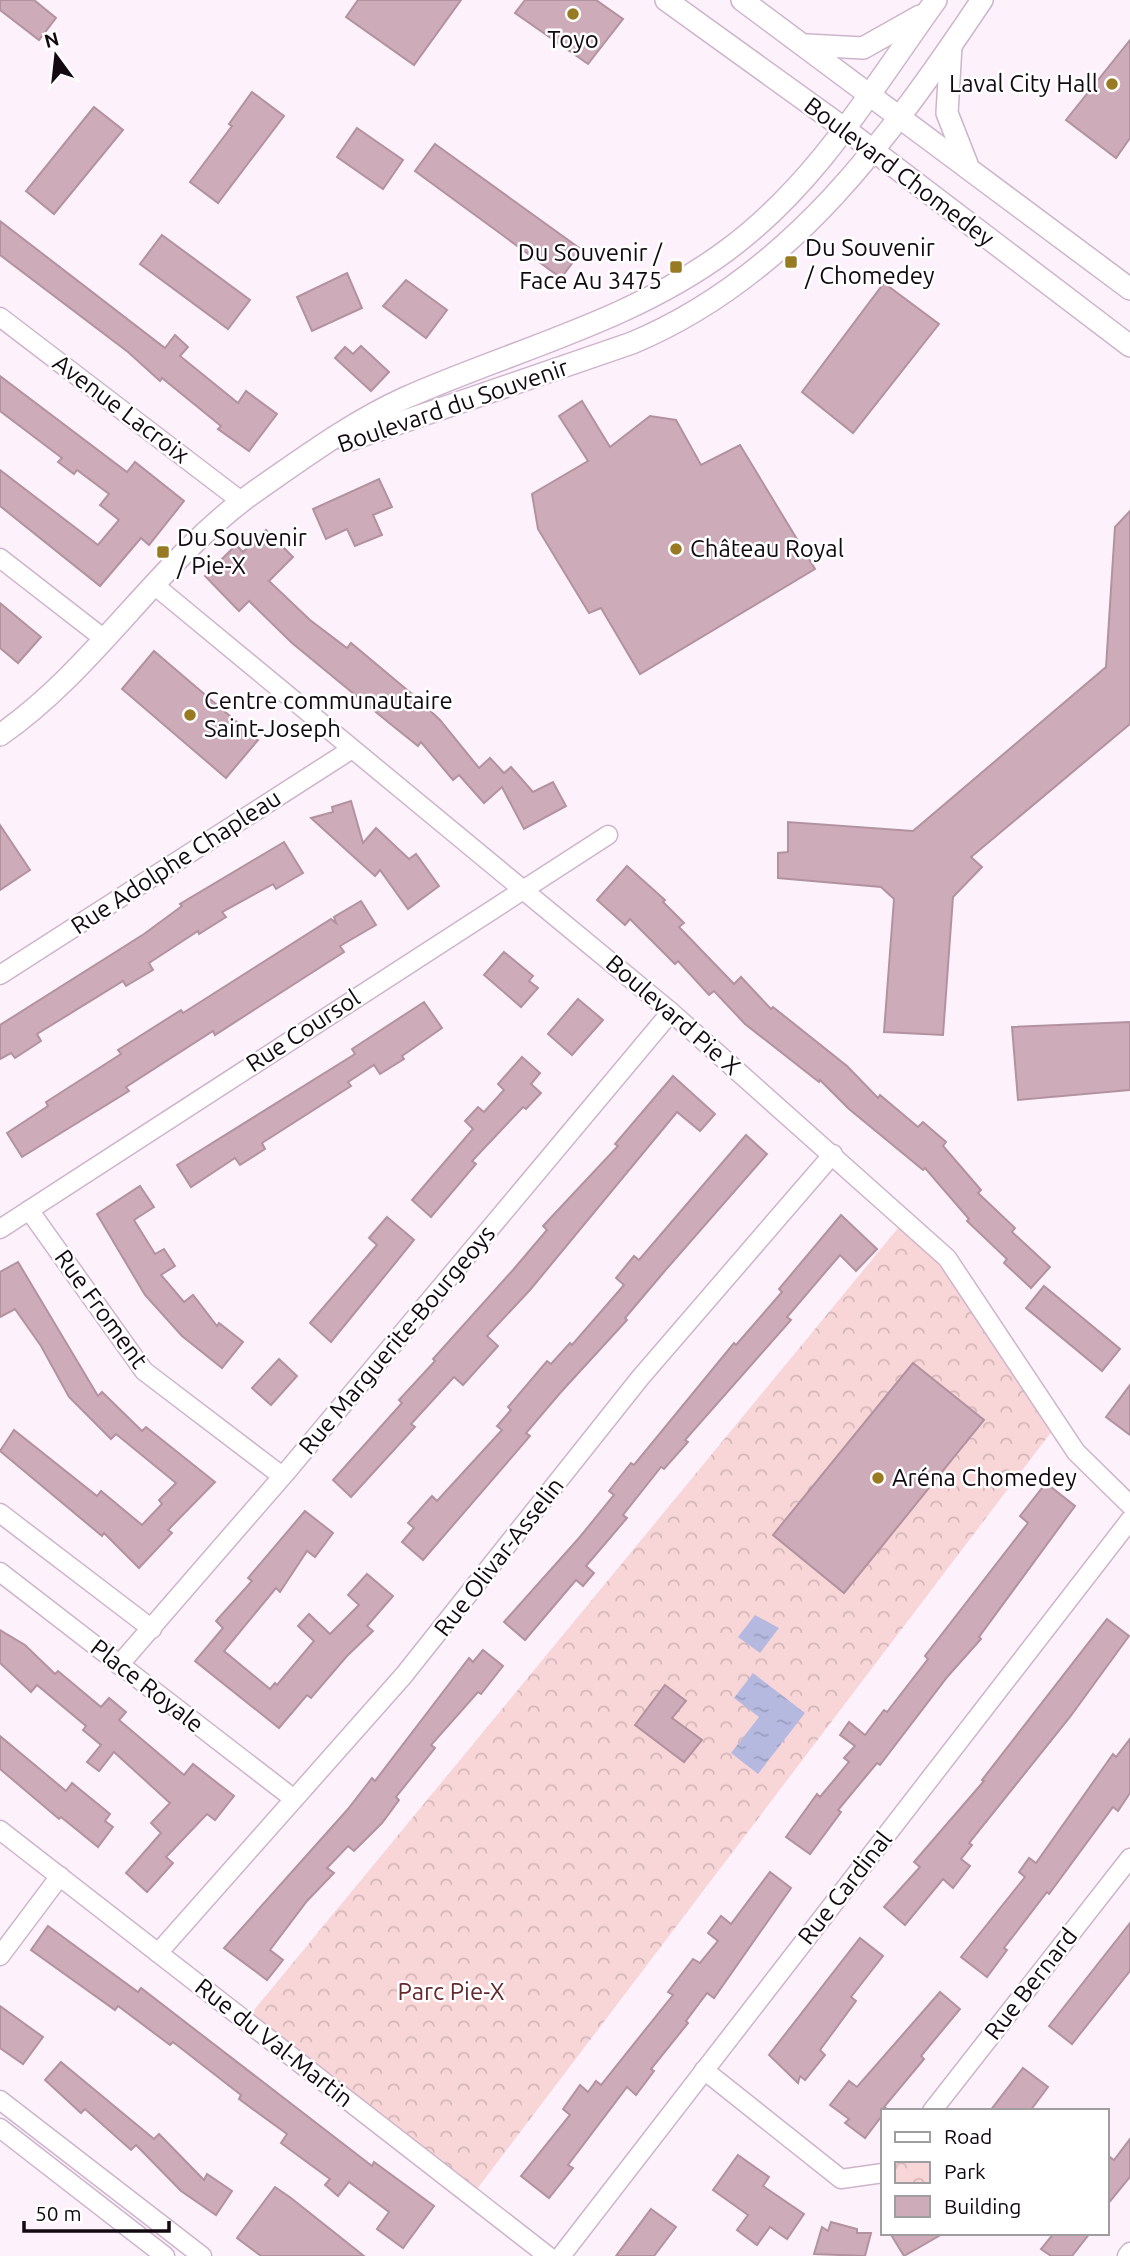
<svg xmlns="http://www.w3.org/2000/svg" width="1130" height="2256" font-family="Ubuntu,sans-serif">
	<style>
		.park { fill: url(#park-crowns) }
		.water { fill: url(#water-ripples) }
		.building { fill: #cdabb8; stroke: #b3929f; stroke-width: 2 }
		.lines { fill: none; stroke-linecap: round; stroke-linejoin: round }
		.minor-casing { stroke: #ceb4cb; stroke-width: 21 }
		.tertiary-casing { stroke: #ceb4cb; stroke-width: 24 }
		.minor { stroke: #fff; stroke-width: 18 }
		.tertiary { stroke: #fff; stroke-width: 21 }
		.poi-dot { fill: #987a23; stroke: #fff; stroke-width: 2.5 }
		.labels { text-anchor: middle; stroke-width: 5; stroke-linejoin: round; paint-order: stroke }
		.poi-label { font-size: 24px; fill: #120911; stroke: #fff; text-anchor: start }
		.street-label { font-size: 24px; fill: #120911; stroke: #fff }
		.park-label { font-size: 24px; fill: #63292e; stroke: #fff }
	</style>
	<defs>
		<pattern id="park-crowns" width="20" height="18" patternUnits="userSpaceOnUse" patternTransform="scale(1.75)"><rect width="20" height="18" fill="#f8d6d7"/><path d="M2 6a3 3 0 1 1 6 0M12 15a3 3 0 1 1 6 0" fill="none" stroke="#d4b6b8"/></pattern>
		<pattern id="water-ripples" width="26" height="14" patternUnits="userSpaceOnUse" patternTransform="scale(1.75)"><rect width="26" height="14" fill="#b5b9e0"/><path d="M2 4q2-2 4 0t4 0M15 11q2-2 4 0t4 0" fill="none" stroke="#9b9ebf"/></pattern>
	</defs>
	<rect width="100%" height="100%" fill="#fdf2fc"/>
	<polygon class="park" points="903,1222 947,1258 1058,1423 471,2197 245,2021"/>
	<g class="water">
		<polygon points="755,1615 779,1628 760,1653 738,1637"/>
		<polygon points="753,1673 805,1713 758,1774 731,1753 759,1717 734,1698"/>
	</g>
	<g class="building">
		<polygon points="0,0 34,0 56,18 39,40 0,10"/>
		<polygon points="358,0 461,0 414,65 346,17"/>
		<polygon points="525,0 596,0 623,19 588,64 515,13"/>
		<polygon points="1130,40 1130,138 1116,158 1066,120"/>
		<polygon points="252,92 284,116 218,203 190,182 232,126 229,124"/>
		<polygon points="94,107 123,130 54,214 26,191"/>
		<polygon points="357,128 403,160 383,189 337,157"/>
		<polygon points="435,144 582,250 561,278 415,171"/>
		<polygon points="0,221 165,348 175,335 188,347 180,356 238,403 246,391 277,414 249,451 218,429 221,426 162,378 160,381 128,352 0,255"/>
		<polygon points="162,235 250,300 228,329 140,264"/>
		<polygon points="347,273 362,308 312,331 297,297"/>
		<polygon points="406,280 447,310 426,338 383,306"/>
		<polygon points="884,283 939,324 853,433 802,392"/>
		<polygon points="361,346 389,372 371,391 335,358 345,347 353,354"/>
		<polygon points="0,376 127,472 135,462 184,501 149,545 141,538 100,586 0,506 0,470 98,545 119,520 100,505 109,494 77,470 74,474 58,462 62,458 0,411"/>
		<polygon points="582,401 610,447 650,416 676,420 701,465 740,445 815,569 640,674 601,608 589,613 538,529 532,494 588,461 559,416"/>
		<polygon points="379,479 392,507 373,515 382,535 355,546 347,529 326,539 313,509"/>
		<polygon points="1130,511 1130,724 971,857 982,867 953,897 943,1035 884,1032 894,899 881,887 778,878 778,853 788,852 788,822 913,831 1106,667 1115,527"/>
		<polygon points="266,530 293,557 269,581 310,620 347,648 351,643 412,694 440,720 479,768 490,758 504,773 511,767 533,792 553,782 566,806 524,829 502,787 484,803 459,775 453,780 421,742 418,746 388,722 292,643 249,601 239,611 205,576 236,545 243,552"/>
		<polygon points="0,603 41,637 18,663 0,648"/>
		<polygon points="154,651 258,740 226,778 122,689"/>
		<polygon points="351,801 363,843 376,828 409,859 416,854 439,886 408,909 380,870 375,876 311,818 333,812 332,807"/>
		<polygon points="0,825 30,870 0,890"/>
		<polygon points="284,842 303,873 276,889 273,884 222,912 226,917 199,934 198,931 149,963 153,970 126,986 123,981 37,1034 41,1041 15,1058 11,1053 0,1059 0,1025 144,934 182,906 180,904"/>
		<polygon points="627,866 665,900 663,902 684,923 679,927 734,984 741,977 771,1009 773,1007 847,1066 878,1098 880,1095 918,1127 923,1122 946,1142 943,1146 981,1190 978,1193 1015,1228 1012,1232 1050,1267 1031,1288 1004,1263 1007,1259 967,1221 969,1219 925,1168 923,1170 849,1109 820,1080 819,1082 745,1024 714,991 709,995 678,961 675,964 630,919 625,925 597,900"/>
		<polygon points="361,901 376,925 340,946 344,952 215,1035 213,1031 126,1087 129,1091 22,1157 7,1133 48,1106 46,1102 121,1054 118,1050 181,1010 183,1013 331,919 336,923 334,917"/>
		<polygon points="504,952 533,976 529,981 538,988 521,1007 484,975"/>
		<polygon points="578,999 603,1020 572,1055 548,1034"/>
		<polygon points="424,1002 442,1028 402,1056 404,1059 380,1074 374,1065 348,1082 351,1086 262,1143 265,1149 240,1165 235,1158 191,1187 177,1165 355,1054 352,1049"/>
		<polygon points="1130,1022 1130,1090 1018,1100 1012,1027"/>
		<polygon points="522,1057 540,1073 531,1084 541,1093 526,1109 523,1107 472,1161 476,1164 431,1217 412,1200 473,1129 465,1121 478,1107 484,1112 504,1090 498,1084"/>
		<polygon points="673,1076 715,1114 700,1131 677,1112 530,1290 487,1336 498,1346 463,1385 454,1377 411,1424 415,1427 351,1497 333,1480 402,1403 399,1400 435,1361 433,1359 513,1270 547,1230 543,1226 618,1146 615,1144"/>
		<polygon points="746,1135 767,1154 663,1273 625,1318 627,1320 561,1392 526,1433 530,1436 423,1560 402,1542 414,1528 408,1523 432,1496 437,1501 502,1430 497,1426 511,1410 508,1407 547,1361 551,1364 570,1343 572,1345 624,1285 616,1278 634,1256 639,1260"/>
		<polygon points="140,1186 154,1207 134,1220 155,1254 164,1249 175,1266 161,1275 184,1302 193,1295 217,1326 219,1323 243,1342 222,1368 182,1336 145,1295 97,1214"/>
		<polygon points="841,1215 877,1249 856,1271 840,1255 787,1317 791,1320 685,1440 688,1442 664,1469 661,1467 623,1515 627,1518 586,1566 594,1573 583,1586 576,1580 525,1640 504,1622 579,1538 614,1495 609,1491 631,1463 634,1465 734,1343 736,1345 782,1292 779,1289"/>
		<polygon points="387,1217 414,1240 331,1342 310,1323 377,1245 369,1238"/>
		<polygon points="18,1262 98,1396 102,1392 142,1431 146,1427 215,1482 168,1530 172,1533 139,1568 104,1533 102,1536 0,1451 14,1430 97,1496 101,1491 142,1525 162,1504 159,1500 176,1483 116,1434 111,1439 69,1397 41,1346 15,1309 0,1317 0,1272"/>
		<polygon points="1044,1286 1120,1349 1102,1371 1026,1308"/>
		<polygon points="279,1359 297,1376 271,1405 252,1388"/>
		<polygon points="913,1363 984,1420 844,1593 773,1535"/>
		<polygon points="1130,1385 1130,1435 1106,1417"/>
		<polygon points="1046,1483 1075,1506 979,1637 981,1639 948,1676 880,1765 877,1763 838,1810 841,1812 810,1854 786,1837 817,1794 820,1797 849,1762 844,1758 855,1746 840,1735 849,1722 865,1735 884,1710 887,1712 928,1659 925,1656 1028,1523 1020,1516"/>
		<polygon points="305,1511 333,1533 315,1557 307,1551 280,1592 276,1588 224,1651 270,1689 275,1683 277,1685 314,1641 298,1626 309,1614 330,1634 359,1605 348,1595 367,1574 393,1596 367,1626 373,1631 347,1656 311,1698 307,1695 279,1728 195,1661 223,1628 216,1621 252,1581 248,1578"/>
		<polygon points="1107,1619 1129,1636 1070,1717 969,1843 972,1845 961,1859 970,1866 953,1888 943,1879 905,1925 884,1907 920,1867 914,1862 984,1781 982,1780"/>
		<polygon points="0,1630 25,1645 55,1674 58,1671 101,1707 109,1698 126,1712 119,1720 184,1775 193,1764 234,1796 215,1820 207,1814 166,1857 173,1863 147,1892 126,1873 161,1833 151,1823 170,1803 114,1752 99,1771 87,1762 101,1745 83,1730 86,1726 37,1685 31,1692 0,1663"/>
		<polygon points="483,1650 503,1666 481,1694 478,1692 431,1745 435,1748 396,1797 399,1800 382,1823 354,1851 348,1846 327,1868 334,1873 307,1901 270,1950 283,1960 267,1980 224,1948 348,1809 372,1778 375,1781 469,1658 473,1662"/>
		<polygon points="665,1685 686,1701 672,1718 702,1740 684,1762 635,1725"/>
		<polygon points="0,1736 66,1791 72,1783 110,1814 105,1821 113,1827 98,1847 61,1817 59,1819 0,1769"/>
		<polygon points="1130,1739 1130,1793 1118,1811 1113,1807 1049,1894 1047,1892 1004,1948 1007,1950 987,1977 961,1957 1025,1877 1019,1872 1029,1858 1036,1863 1113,1754 1116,1757"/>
		<polygon points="770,1872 791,1888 714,1998 707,1993 686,2021 688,2023 651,2069 654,2071 636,2095 627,2087 568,2165 573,2168 549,2198 521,2176 570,2115 563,2109 580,2085 588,2092 596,2081 601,2085 673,1995 668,1992 693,1959 700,1963 718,1941 708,1933 721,1916 731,1924"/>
		<polygon points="1130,1923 1130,1971 1072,2044 1049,2026"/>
		<polygon points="48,1926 138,1992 141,1988 372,2166 374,2162 434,2206 403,2248 377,2229 389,2212 349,2182 338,2196 325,2185 330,2179 281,2143 287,2134 239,2099 241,2095 173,2042 170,2045 118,2006 115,2010 31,1950"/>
		<polygon points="860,1938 883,1956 851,1997 856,2001 820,2050 825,2055 805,2080 800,2076 798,2083 769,2055"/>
		<polygon points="940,1992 960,2009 921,2056 924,2059 884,2107 887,2109 865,2138 845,2123 849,2119 830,2105 849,2081 857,2087"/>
		<polygon points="0,2006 43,2037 23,2064 0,2048"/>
		<polygon points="61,2062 154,2139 159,2134 204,2180 207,2174 232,2191 216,2215 181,2191 136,2145 131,2150 85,2109 81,2113 45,2080"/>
		<polygon points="1023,2068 1048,2087 1030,2111 990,2111"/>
		<polygon points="1130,2139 1130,2177 1107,2205 1107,2155 1114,2160"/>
		<polygon points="738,2155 769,2177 763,2186 804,2214 787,2239 770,2227 757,2245 737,2230 748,2215 713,2190"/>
		<polygon points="275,2187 291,2198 364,2256 261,2256 237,2238"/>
		<polygon points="651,2209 676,2227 654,2256 616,2256"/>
		<polygon points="831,2222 857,2229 857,2233 871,2233 865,2256 814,2254 822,2227 828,2231"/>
		<polygon points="890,2233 944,2233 904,2256"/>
		<polygon points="1054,2233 1090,2233 1072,2256 1051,2256 1041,2249"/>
	</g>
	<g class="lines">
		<g class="minor-casing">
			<g id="minor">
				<polyline points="0,317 241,501"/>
				<polyline points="0,558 103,638"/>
				<polyline points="153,584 671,1012 947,1258 1076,1452 1130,1505"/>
				<polyline points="0,975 352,749"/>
				<polyline points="29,1210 144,1371 282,1476"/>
				<polyline points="0,1229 608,835"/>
				<polyline points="0,1513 152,1629"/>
				<polyline points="0,1572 294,1799"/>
				<polyline points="119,1665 288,1470 671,1012"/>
				<polyline points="0,1830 548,2256"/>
				<polyline points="158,1953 404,1675 640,1378 833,1154"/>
				<polyline points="0,1956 60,1876"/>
				<polyline points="704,2070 841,2179 883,2173"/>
				<polyline points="0,2100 202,2256"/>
				<polyline points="932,2111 1130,1858"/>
				<polyline points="0,2128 165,2256"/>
				<polyline points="561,2256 1130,1520"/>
				<polyline points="1127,2256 1130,2252"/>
			</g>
		</g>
		<g class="tertiary-casing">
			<g id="tertiary">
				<polyline points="666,0 845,129 1130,346"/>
				<polyline points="742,0 1130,289"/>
				<polyline points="807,45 863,48 920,16"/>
				<polyline points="951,46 947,113 967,164"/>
				<path d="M347,441l285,-98c158,-66 258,-206 350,-343"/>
				<path d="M0,735c98,-68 161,-179 260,-247 46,-32 94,-67 145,-90 108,-48 225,-76 321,-147 90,-66 146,-162 210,-251"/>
			</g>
		</g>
		<use href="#minor" class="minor"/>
		<use href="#tertiary" class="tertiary"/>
	</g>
	<g class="poi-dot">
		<circle cx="573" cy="14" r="7"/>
		<circle cx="1112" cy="84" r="7"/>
		<rect x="784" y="255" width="14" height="14" rx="3.5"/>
		<rect x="669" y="260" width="14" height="14" rx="3.5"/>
		<circle cx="676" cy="549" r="7"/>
		<rect x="156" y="545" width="14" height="14" rx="3.5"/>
		<circle cx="190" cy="715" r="7"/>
		<circle cx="878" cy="1478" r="7"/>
	</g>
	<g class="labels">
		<g class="poi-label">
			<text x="573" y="48" text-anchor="middle">Toyo</text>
			<text x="1098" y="92" text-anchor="end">Laval City Hall</text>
			<text x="805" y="256">Du Souvenir<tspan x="805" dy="28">/ Chomedey</tspan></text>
			<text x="662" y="261" text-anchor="end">Du Souvenir /<tspan x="662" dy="28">Face Au 3475</tspan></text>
			<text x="177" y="546">Du Souvenir<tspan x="177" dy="28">/ Pie-X</tspan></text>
			<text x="690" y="557">Château Royal</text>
			<text x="204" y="709">Centre communautaire<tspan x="204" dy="28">Saint-Joseph</tspan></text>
			<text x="892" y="1486">Aréna Chomedey</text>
		</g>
		<g class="street-label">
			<text transform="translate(899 172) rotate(37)" y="8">Boulevard Chomedey</text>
			<text transform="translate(453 406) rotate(-19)" y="8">Boulevard du Souvenir</text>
			<text transform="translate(121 409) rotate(37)" y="8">Avenue Lacroix</text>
			<text transform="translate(176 862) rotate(-33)" y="8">Rue Adolphe Chapleau</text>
			<text transform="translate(673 1015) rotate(41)" y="8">Boulevard Pie X</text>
			<text transform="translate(303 1031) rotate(-33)" y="8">Rue Coursol</text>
			<text transform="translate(101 1309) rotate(54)" y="8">Rue Froment</text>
			<text transform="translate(397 1340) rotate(-50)" y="8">Rue Marguerite-Bourgeoys</text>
			<text transform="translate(499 1557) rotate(-52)" y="8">Rue Olivar-Asselin</text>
			<text transform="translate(147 1686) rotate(38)" y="8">Place Royale</text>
			<text transform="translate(845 1888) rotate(-52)" y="8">Rue Cardinal</text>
			<text transform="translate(1031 1984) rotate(-52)" y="8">Rue Bernard</text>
			<text transform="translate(274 2043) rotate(38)" y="8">Rue du Val-Martin</text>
		</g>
		<g class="park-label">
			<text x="451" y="2000">Parc Pie-X</text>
		</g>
	</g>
	<rect x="881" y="2109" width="228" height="126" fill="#ffffff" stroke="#a09da0" stroke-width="2"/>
	<rect x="895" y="2132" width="35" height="10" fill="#ffffff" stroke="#a09da0" stroke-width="2"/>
	<text x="944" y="2144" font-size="21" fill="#120911">Road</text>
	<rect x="895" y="2162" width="35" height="21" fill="url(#park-crowns)" stroke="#a09da0" stroke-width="2"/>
	<text x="944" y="2179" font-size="21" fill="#120911">Park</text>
	<rect x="895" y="2196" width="35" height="21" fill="#cdabb8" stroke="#a09da0" stroke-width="2"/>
	<text x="944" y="2214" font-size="21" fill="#120911">Building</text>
	<g transform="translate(56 56) rotate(345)" stroke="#ffffff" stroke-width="5" paint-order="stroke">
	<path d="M0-5L12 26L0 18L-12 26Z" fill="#120911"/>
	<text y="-10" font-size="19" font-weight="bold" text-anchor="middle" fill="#120911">N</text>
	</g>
	<path d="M24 2221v10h145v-10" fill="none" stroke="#120911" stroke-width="3.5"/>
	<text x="35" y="2221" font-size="21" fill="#120911" stroke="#ffffff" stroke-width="5" paint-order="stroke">50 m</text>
</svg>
